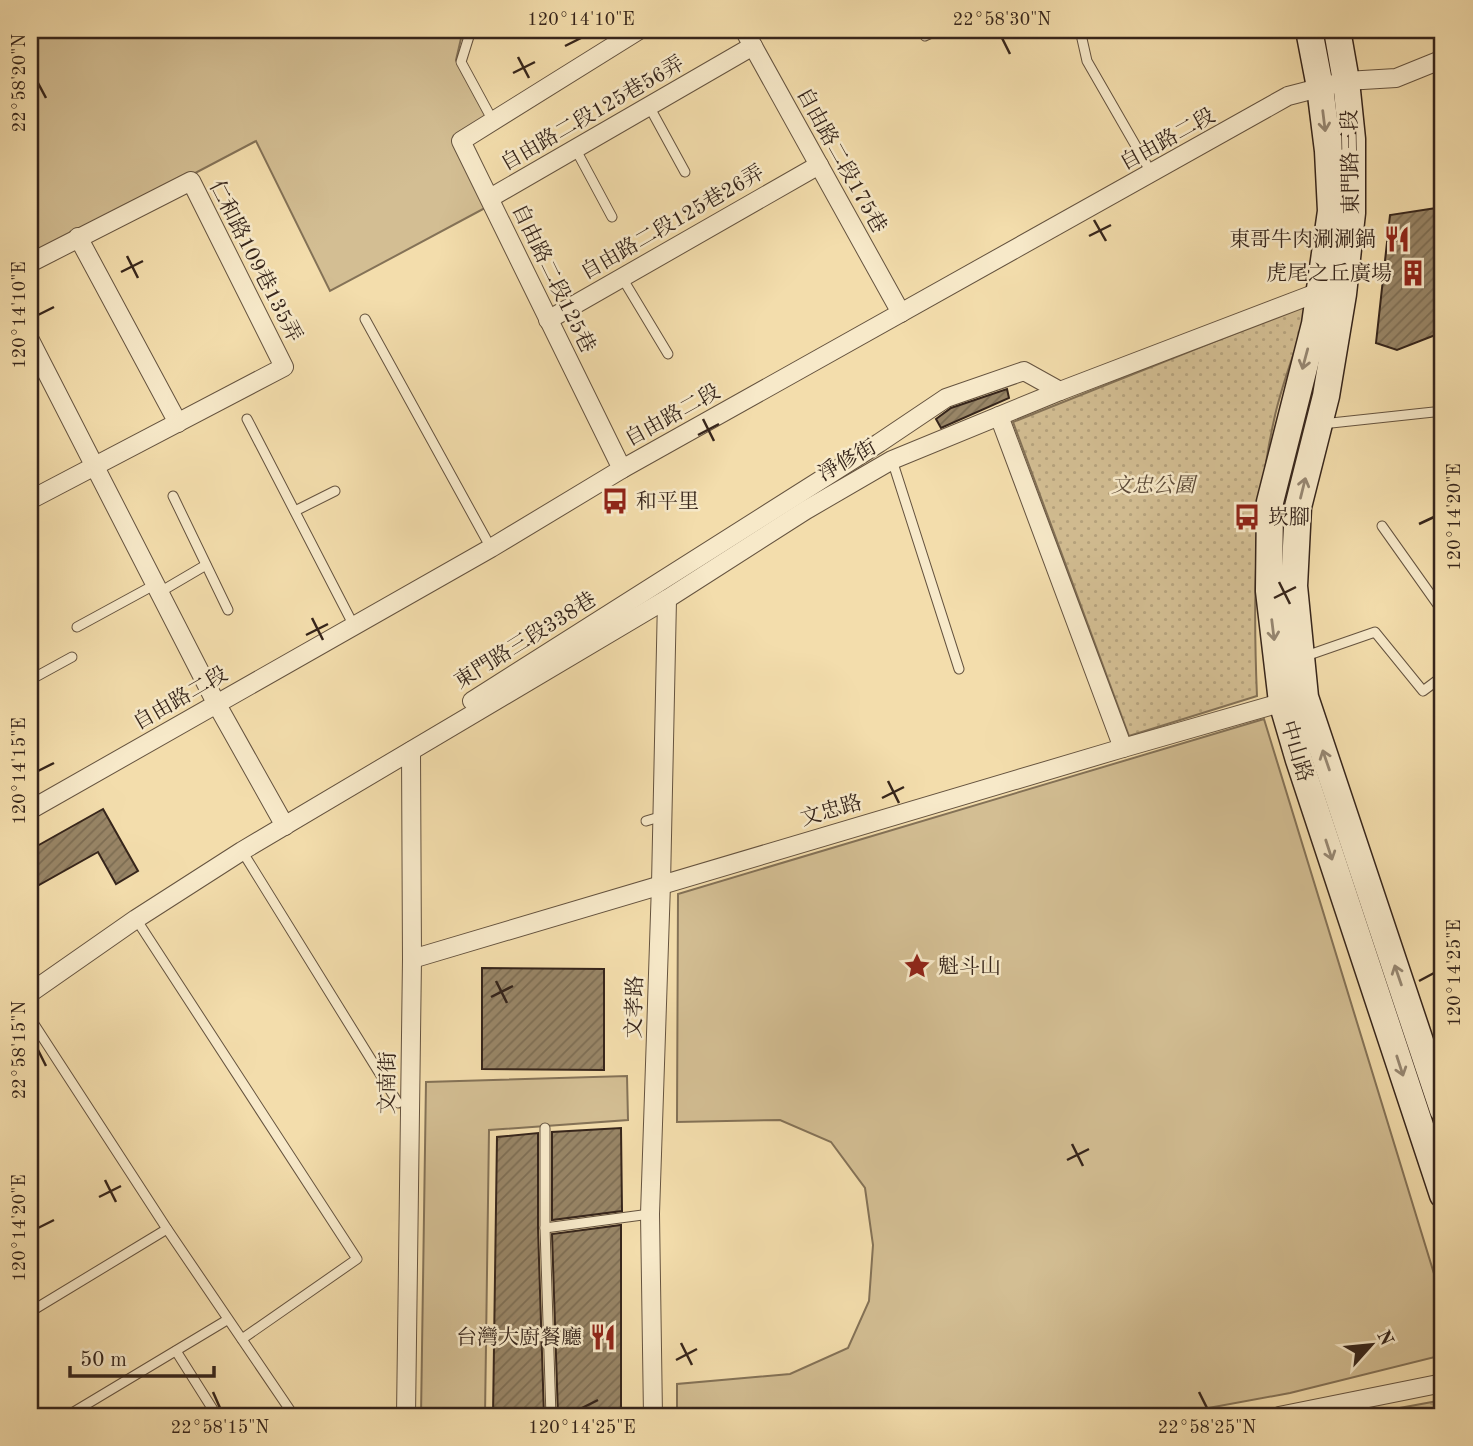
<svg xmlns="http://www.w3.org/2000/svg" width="1473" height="1446" font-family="'Old Standard TT','Noto Serif TC',serif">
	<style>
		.green { fill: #d3be93; stroke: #847257; stroke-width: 2 }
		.park { fill: url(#park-dots); stroke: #847257; stroke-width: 2 }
		.building { fill: url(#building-hatch); stroke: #36251b; stroke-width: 2 }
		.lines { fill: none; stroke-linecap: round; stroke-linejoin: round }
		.service-casing { stroke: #65533f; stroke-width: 11 }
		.minor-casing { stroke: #65533f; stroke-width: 20 }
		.secondary-casing { stroke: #36251b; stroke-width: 29 }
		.service { stroke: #f7e9c9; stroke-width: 9 }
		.minor { stroke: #f7e9c9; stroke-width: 18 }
		.secondary { stroke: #f7e9c9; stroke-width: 26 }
		.oneway { stroke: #968772 }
		.ticks { fill: none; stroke: #36251b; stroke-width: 2.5 }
		.labels { text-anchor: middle; stroke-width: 5; stroke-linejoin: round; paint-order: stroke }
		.street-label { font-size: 21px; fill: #36251b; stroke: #f7e9c9 }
		.poi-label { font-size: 21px; fill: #36251b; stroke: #f7e9c9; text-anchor: end }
		.park-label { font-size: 21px; font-style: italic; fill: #5d4b39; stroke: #f7e9c9 }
		.neatline { fill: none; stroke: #36251b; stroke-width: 2.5 }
		.ticks-label { font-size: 18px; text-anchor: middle; fill: #36251b }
	</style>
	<defs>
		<pattern id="park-dots" width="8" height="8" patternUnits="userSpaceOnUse" patternTransform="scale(1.75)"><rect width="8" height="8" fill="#d3be93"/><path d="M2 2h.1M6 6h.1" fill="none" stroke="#b6a37e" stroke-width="1.8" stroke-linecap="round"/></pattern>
		<pattern id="building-hatch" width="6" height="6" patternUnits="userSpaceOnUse" patternTransform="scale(1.75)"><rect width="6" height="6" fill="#988566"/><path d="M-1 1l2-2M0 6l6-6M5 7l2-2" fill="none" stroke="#7d6d53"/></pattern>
	</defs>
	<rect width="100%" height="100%" fill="#f3ddac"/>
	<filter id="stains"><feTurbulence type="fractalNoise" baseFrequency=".00286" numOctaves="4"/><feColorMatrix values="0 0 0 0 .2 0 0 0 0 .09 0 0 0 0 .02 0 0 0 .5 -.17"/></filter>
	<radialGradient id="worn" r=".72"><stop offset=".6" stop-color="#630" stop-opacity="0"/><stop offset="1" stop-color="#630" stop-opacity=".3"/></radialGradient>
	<g class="green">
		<polygon points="30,30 463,30 456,60 489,120 454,141 485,208 330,291 256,141 30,260"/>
		<polygon points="1264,719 1443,1303 1443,1355 1290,1393 1165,1416 677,1416 677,1384 790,1374 848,1348 869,1301 873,1245 865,1188 831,1142 780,1120 677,1122 678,894"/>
		<polygon points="627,1076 628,1120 489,1130 485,1416 421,1416 426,1082"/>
	</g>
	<g class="park">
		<path d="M1311,303c-12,38 -29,78 -37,117 -20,90 -21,183 -17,276l-128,40 -116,-314z"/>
		<polygon points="1443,1400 1443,1416 1356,1416"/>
	</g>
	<g class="building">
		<polygon points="1443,207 1443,332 1397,350 1376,343 1390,215"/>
		<polygon points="1007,389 1009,398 941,428 936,419 951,408"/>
		<polygon points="103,809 138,871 116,884 98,852 30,890 30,850"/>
		<polygon points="482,968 604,969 604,1070 482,1069"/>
		<polygon points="621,1128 622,1211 552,1220 552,1132"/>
		<polygon points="538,1133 538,1228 544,1416 493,1416 497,1137"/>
		<polygon points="621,1225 621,1416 558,1416 552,1234"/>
	</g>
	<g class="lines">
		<g class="service-casing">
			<g id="service">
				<polyline points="471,30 461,62 493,121"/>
				<polyline points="1080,30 1087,61 1152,174"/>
				<polyline points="925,36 938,30"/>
				<polyline points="650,108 685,172"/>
				<polyline points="576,150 612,217"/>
				<polyline points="621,276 668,354"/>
				<polyline points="365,319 491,548"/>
				<polyline points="247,419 354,626"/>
				<polyline points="1322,424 1443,411"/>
				<polyline points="892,460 959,669"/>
				<polyline points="173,496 228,610"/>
				<polyline points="295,511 335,491"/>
				<polyline points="1382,526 1443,612"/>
				<polyline points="160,592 206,565"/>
				<polyline points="77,627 156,584"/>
				<polyline points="1303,657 1375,632 1423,691 1443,676"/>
				<polyline points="30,680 72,657"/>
				<polyline points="646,821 663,816"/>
				<polyline points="242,851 398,1103"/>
				<polyline points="136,919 357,1259 242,1339"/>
				<polyline points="30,1018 167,1229 294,1416"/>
				<polyline points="545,1128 545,1228 551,1416"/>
				<polyline points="545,1228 650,1214"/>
				<polyline points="30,1312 167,1229"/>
				<polyline points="176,1351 217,1416"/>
				<polyline points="67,1416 227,1320"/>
			</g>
		</g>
		<g class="minor-casing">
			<g id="minor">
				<polyline points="744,30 901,313"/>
				<polyline points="490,198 753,46"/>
				<polyline points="78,237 178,423"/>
				<polyline points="30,263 191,181 284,367 30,500"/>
				<polyline points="548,320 819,165"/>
				<polyline points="30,340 216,703 285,826"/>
				<polyline points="999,416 1123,748"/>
				<polyline points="622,469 461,141 639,30"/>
				<polyline points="472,701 879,443 946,398 1024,371 1060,391"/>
				<polyline points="30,810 491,548 622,469 1288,96 1346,81 1396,78 1443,59"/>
				<polyline points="412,959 1123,748 1291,700"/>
				<polyline points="30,993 136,919 242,851 667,599 806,510 892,460 1060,391 1319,292 1327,293"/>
				<polyline points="406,1416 412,959 411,751"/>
				<polyline points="653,1416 650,1214 661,884 667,599"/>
				<polyline points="1279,1416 1443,1383"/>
			</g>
		</g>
		<g class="secondary-casing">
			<g id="secondary">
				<polyline points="1309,30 1320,87 1328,151 1331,211 1315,324 1270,502 1269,591 1282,702 1299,760 1443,1195"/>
				<polyline points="1337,30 1346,81 1352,139 1352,213 1343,294 1326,396 1298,507 1294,586 1305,697 1443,1110"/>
			</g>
		</g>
		<use href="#service" class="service"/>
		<use href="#minor" class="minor"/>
		<use href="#secondary" class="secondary"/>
	</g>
	<defs><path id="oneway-shaft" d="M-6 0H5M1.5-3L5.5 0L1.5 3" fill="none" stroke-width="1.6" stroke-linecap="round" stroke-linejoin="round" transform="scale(1.75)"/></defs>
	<g class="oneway">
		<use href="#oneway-shaft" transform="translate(1324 121) rotate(83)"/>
		<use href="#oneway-shaft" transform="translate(1305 359) rotate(105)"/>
		<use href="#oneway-shaft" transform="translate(1303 488) rotate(-76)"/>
		<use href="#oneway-shaft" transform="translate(1273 630) rotate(83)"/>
		<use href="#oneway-shaft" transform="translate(1326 760) rotate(-109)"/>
		<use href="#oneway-shaft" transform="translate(1329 850) rotate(72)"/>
		<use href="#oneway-shaft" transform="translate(1398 975) rotate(-109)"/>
		<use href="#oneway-shaft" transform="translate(1400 1066) rotate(72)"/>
	</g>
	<path class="ticks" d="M1002,38l8,16M565,46l16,-8M518,57l11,21M513,73l22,-11M38,83l8,15M1094,220l12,21M1089,236l22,-11M127,256l11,22M121,272l22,-11M38,315l16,-8M703,419l11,22M698,435l21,-11M1419,524l15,-7M1279,582l11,22M1274,598l22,-11M312,618l11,22M306,635l22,-11M38,771l16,-8M888,781l11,22M882,798l22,-11M496,981l11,22M1419,981l15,-8M491,997l22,-11M38,1050l8,16M1072,1144l11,22M1067,1160l22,-11M105,1180l11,22M99,1197l22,-11M38,1228l16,-8M681,1343l11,22M676,1360l21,-11M213,1392l7,16M1199,1392l8,16M582,1408l16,-8"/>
	<defs>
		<g id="restaurant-bare" transform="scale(2.1)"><path d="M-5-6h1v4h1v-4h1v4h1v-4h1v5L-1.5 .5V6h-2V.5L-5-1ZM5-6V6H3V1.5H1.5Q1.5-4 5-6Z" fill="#8f2418" stroke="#f7e9c9" stroke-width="2.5" paint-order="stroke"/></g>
		<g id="building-bare" transform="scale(2.1)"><path d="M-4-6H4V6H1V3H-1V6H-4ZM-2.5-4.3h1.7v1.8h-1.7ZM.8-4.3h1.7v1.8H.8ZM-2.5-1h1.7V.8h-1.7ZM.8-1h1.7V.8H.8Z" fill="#8f2418" stroke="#f7e9c9" stroke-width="2.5" paint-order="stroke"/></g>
		<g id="bus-bare" transform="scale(2.1)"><path d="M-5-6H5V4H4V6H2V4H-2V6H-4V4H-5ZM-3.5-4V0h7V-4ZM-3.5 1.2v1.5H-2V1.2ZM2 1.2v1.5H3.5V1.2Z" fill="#8f2418" stroke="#f7e9c9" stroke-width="2.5" paint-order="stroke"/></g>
		<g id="sight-bare" transform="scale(2.1)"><path d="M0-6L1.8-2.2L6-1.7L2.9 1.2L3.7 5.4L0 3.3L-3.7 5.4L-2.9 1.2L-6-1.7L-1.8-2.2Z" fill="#8f2418" stroke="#f7e9c9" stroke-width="2.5" paint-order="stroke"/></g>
	</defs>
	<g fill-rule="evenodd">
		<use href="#restaurant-bare" x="1397" y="239"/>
		<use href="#building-bare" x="1413" y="273"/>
		<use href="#bus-bare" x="615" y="501"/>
		<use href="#bus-bare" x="1247" y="517"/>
		<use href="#sight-bare" x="917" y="966"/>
		<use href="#restaurant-bare" x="603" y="1337"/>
	</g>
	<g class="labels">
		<g class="street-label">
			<text transform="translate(592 113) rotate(-30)" y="7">自由路二段125巷56弄</text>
			<text transform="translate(1167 139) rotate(-29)" y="7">自由路二段</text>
			<text transform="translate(842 160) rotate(61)" y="7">自由路二段175巷</text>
			<text transform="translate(1350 162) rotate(-91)" y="7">東門路三段</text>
			<text transform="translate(672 222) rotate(-30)" y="7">自由路二段125巷26弄</text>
			<text transform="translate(256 261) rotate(63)" y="7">仁和路109巷135弄</text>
			<text transform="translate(554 278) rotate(64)" y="7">自由路二段125巷</text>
			<text transform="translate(672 415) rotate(-29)" y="7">自由路二段</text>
			<text transform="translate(847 460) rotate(-29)" y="7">淨修街</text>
			<text transform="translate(525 640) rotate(-32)" y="7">東門路三段338巷</text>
			<text transform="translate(180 698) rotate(-30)" y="7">自由路二段</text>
			<text transform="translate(1297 751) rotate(73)" y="7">中山路</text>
			<text transform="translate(831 810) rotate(-16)" y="7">文忠路</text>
			<text transform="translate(634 1007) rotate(-88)" y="7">文孝路</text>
			<text transform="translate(387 1083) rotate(-89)" y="7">文南街</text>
		</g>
		<g class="poi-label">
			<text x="1376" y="246">東哥牛肉涮涮鍋</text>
			<text x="1392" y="280">虎尾之丘廣場</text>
			<text x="636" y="508" text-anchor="start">和平里</text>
			<text x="1268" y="524" text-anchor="start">崁腳</text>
			<text x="938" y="973" text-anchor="start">魁斗山</text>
			<text x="582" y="1344">台灣大廚餐廳</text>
		</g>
		<g class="park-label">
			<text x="1153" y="492">文忠公園</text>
		</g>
	</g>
	<rect width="1473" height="1446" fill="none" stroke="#f3ddac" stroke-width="77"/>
	<g transform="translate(1371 1345) rotate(63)" stroke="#f7e9c9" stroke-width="5" paint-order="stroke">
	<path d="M0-5L12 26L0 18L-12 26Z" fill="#36251b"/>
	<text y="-10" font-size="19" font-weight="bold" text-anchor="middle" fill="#36251b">N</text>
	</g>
	<path d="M70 1366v10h144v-10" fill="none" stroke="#36251b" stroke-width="3.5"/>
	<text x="80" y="1366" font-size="21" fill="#36251b" stroke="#f7e9c9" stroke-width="5" paint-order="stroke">50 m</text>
	<rect x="38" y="38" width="1396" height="1370" class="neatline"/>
	<g class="ticks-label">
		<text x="581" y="25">120°14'10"E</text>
		<text x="1002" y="25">22°58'30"N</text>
		<text transform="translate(19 83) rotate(-90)" y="6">22°58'20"N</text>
		<text transform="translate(19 315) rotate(-90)" y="6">120°14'10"E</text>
		<text transform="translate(1454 517) rotate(-90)" y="6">120°14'20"E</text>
		<text transform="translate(19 771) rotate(-90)" y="6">120°14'15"E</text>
		<text transform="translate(1454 973) rotate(-90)" y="6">120°14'25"E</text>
		<text transform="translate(19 1050) rotate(-90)" y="6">22°58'15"N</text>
		<text transform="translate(19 1228) rotate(-90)" y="6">120°14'20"E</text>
		<text x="220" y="1433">22°58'15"N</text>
		<text x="582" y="1433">120°14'25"E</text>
		<text x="1207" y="1433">22°58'25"N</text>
	</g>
	<rect width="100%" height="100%" filter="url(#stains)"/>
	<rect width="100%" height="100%" fill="url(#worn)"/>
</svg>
